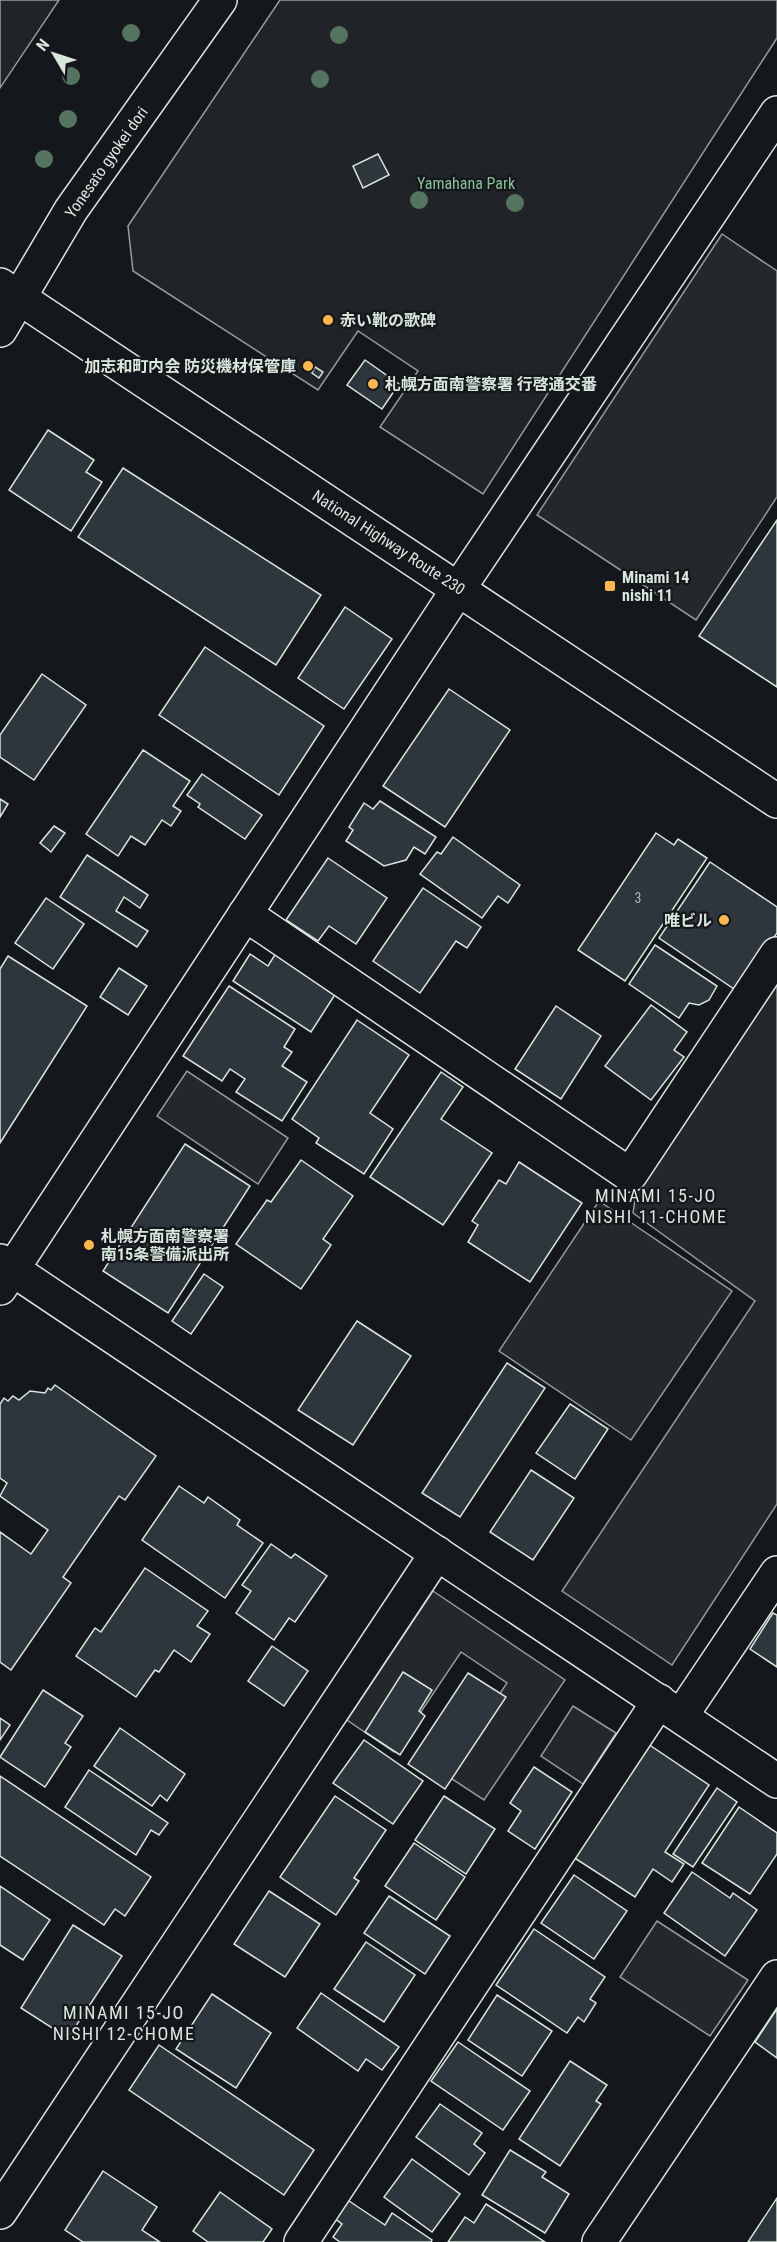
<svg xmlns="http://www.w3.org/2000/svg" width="777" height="2242" font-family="'Roboto Condensed','Noto Sans JP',sans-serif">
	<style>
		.green { fill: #202428; stroke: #939e99; stroke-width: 1.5 }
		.parking { fill: #24282b; stroke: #939e99; stroke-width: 1.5 }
		.building { fill: #2c363c; stroke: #d8e6dc; stroke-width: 1.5 }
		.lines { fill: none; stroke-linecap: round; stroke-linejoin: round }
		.minor-casing { stroke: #d8e6dc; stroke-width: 36 }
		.highway-casing { stroke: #d8e6dc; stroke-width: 36 }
		.minor { stroke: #14181c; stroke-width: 33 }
		.highway { stroke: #14181c; stroke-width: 33 }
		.tree { fill: #55745f }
		.poi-dot { fill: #ffb74d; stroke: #14181c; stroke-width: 2 }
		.labels { text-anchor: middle; stroke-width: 4.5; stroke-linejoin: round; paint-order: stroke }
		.number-label { font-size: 14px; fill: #adbab4 }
		.street-label { font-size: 16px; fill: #d8e6dc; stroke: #14181c }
		.park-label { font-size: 16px; fill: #8ac095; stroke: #14181c }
		.poi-label { font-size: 16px; font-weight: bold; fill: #d8e6dc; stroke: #14181c; text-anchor: start }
		.neighbourhood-label { font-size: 18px; letter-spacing: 1.5px; fill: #d8e6dc; stroke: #14181c }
	</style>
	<rect width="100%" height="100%" fill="#14181c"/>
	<g class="green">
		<polygon points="0,0 59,0 0,88"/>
		<polygon points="280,0 777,0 777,38 483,494 380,427 418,371 358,331 318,390 133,271 128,226"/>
	</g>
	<g class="parking">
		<polygon points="722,234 777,271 777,497 696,620 537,515"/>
		<polygon points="777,955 777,1504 672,1665 562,1591 755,1301 633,1213 641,1162"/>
		<polygon points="187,1071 288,1138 258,1184 157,1116"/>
		<polygon points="599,1201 732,1291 631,1440 499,1351"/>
		<polygon points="433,1591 565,1680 484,1800 446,1775 507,1683 461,1652 394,1752 347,1720"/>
		<polygon points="573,1706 616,1733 583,1784 541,1756"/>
		<polygon points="657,1921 748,1980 710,2036 620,1977"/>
	</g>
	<g class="building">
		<polygon points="378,154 389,175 363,188 353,166"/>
		<polygon points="365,360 399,384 382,409 347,385"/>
		<polygon points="306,361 314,366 310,372 302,367"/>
		<polygon points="315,367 323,372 319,378 312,373"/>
		<polygon points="48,430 94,460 86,472 102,482 71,531 9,490"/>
		<polygon points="123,468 321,595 276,665 78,537"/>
		<polygon points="777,520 777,687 699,636"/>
		<polygon points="345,607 392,639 344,709 298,678"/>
		<polygon points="205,647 324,726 279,795 159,715"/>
		<polygon points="42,674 86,705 34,780 0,757 0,735"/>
		<polygon points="449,689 510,730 445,827 383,786"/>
		<polygon points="143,750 190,781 173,806 181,811 171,826 162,820 145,845 131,836 118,856 86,834"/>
		<polygon points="202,774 262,815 245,839 198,807 200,804 187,795"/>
		<polygon points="0,799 8,804 0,817"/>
		<polygon points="380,801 436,837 425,854 414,847 406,860 384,866 346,841 353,830 349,827 364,803 373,809"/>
		<polygon points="54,826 65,833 51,852 40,843"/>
		<polygon points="656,833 674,845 678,839 707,858 625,981 578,950"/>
		<polygon points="453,837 520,885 508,903 498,896 482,918 420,874 437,852 441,854"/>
		<polygon points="87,855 148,895 140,908 124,897 116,911 148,931 137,947 60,897"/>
		<polygon points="328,858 387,898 356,944 329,926 318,941 286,920"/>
		<polygon points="710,862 777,907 777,933 737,991 659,938"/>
		<polygon points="423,888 481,927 467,948 456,941 420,993 373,961"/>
		<polygon points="46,898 84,924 53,969 15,943"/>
		<polygon points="655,945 717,986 709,1000 699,1005 689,1003 679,1018 629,984"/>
		<polygon points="276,953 336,993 311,1032 233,981 250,954 268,966"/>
		<polygon points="8,956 87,1006 0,1143 0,969"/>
		<polygon points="119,968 147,986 128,1015 100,997"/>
		<polygon points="229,986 295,1029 284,1047 292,1052 282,1066 307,1082 282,1121 236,1092 245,1079 230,1069 222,1081 183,1056"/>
		<polygon points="651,1005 687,1032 674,1050 684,1057 651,1100 605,1066"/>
		<polygon points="556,1006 601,1036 561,1099 515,1069"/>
		<polygon points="357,1020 409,1055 370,1113 393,1129 364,1174 316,1143 319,1138 292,1119"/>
		<polygon points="441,1072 463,1087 441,1119 492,1153 443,1225 370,1177"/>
		<polygon points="185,1144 250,1186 168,1313 103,1271"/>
		<polygon points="301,1160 353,1196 323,1239 331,1245 301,1289 236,1244 267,1200 271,1202"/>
		<polygon points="519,1162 582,1203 530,1282 468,1242 478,1225 472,1221 499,1180 506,1184"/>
		<polygon points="204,1274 223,1287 191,1334 172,1321"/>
		<polygon points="357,1321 411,1356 353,1445 298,1410"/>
		<polygon points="507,1363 545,1388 460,1517 422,1493"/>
		<polygon points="55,1385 156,1456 125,1500 119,1496 63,1577 71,1583 11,1670 0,1662 0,1532 31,1554 48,1530 0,1496 7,1483 0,1478 0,1404 4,1398 8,1401 13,1396 19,1400 30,1391 45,1393 48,1388 51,1390"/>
		<polygon points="570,1404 608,1429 575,1479 536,1453"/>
		<polygon points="531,1470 574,1498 533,1560 490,1532"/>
		<polygon points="179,1486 204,1503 208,1497 240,1520 237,1525 263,1543 225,1598 142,1540"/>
		<polygon points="271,1544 291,1558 295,1554 327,1576 295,1622 289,1618 274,1640 236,1613 251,1591 242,1585"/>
		<polygon points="145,1568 208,1611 197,1626 210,1634 191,1662 174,1650 159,1672 155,1670 136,1697 76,1656 95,1628 101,1632"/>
		<polygon points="773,1613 777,1615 777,1667 750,1649"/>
		<polygon points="272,1646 308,1671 284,1706 248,1681"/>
		<polygon points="403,1672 432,1690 419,1711 425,1716 400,1755 365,1732"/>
		<polygon points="468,1673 506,1697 445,1789 408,1764"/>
		<polygon points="43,1690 83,1716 65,1743 71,1747 45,1787 0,1757"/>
		<polygon points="0,1718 10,1725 0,1740"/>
		<polygon points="120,1728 185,1774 167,1801 160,1795 152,1806 94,1766"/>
		<polygon points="364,1740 423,1781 393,1824 333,1783"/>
		<polygon points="648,1744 709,1785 665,1852 684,1864 672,1882 653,1869 635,1897 573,1857"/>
		<polygon points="534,1767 572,1792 535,1849 508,1831 521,1811 510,1803"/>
		<polygon points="89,1770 168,1823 159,1835 151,1830 136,1855 65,1807"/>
		<polygon points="0,1776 151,1877 125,1916 115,1909 104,1925 0,1856"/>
		<polygon points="717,1788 737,1802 693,1867 673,1854"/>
		<polygon points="335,1796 386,1830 354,1878 359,1881 336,1915 280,1877"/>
		<polygon points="444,1796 495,1829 466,1874 415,1840"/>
		<polygon points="739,1807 777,1833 777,1854 750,1894 702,1863"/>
		<polygon points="414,1843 465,1877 436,1920 385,1886"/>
		<polygon points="692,1872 730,1898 733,1893 757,1910 725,1956 664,1913"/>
		<polygon points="574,1875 627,1911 594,1959 541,1923"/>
		<polygon points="0,1886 50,1920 23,1960 0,1945"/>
		<polygon points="269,1891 320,1924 285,1977 234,1944"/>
		<polygon points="389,1896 450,1936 425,1974 364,1933"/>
		<polygon points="73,1925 122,1956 68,2038 21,2008"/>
		<polygon points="534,1929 605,1977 590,1999 596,2003 584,2022 578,2017 567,2033 496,1985"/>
		<polygon points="366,1942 415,1975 384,2022 334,1989"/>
		<polygon points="321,1993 399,2047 382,2070 366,2059 358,2071 297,2028"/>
		<polygon points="212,1994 271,2033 236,2088 176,2049"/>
		<polygon points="497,1995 552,2031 522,2076 468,2040"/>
		<polygon points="777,2009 777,2058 755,2042"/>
		<polygon points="458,2042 530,2091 503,2130 431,2081"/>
		<polygon points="159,2045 314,2150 284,2195 129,2090"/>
		<polygon points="570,2061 607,2085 596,2101 601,2104 560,2166 519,2139"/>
		<polygon points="440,2104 482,2133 474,2144 485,2153 469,2175 416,2137"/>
		<polygon points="510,2150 546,2172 542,2177 569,2194 545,2233 482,2195"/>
		<polygon points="412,2159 460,2194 432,2232 384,2197"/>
		<polygon points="103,2171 157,2207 142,2230 160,2242 83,2242 65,2230"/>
		<polygon points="220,2192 272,2229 263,2242 208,2242 193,2231"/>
		<polygon points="777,2198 777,2242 748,2242"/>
		<polygon points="346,2199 385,2225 392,2213 432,2240 431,2242 340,2242 333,2237 342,2224 334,2218"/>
		<polygon points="486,2204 545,2242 448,2242 465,2217 474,2223"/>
	</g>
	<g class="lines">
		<g class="minor-casing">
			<g id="minor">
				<polyline points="0,330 71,210 220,0"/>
				<polyline points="245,914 630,1175 777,954"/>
				<polyline points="0,1261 777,1781"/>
				<polyline points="0,1288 459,588 777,113"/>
				<polyline points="681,1716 777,1573"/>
				<polyline points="0,2212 437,1553"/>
				<polyline points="301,2242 659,1701"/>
				<polyline points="599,2242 777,1977"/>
			</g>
		</g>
		<g class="highway-casing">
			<polyline id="highway" points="0,285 777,801"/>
		</g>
		<use href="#minor" class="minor"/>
		<use href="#highway" class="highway"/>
	</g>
	<g class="tree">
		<circle cx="131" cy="33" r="9"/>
		<circle cx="339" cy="35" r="9"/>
		<circle cx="71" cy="76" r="9"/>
		<circle cx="320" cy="79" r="9"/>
		<circle cx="68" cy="119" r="9"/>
		<circle cx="44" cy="159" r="9"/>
		<circle cx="419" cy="200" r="9"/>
		<circle cx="515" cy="203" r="9"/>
	</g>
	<g class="poi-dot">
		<circle cx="328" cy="320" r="6"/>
		<circle cx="308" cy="366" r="6"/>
		<circle cx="373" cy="384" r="6"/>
		<rect x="604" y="580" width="12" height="12" rx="3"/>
		<circle cx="724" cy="920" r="6"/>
		<circle cx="89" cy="1245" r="6"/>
	</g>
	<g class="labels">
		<g class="number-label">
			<text x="638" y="903">3</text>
		</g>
		<g class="street-label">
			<text transform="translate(106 162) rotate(-55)" y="6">Yonesato gyokei dori</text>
			<text transform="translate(389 542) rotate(33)" y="6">National Highway Route 230</text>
		</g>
		<g class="park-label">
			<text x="466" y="189">Yamahana Park</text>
		</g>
		<g class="poi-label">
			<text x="340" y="326">赤い靴の歌碑</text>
			<text x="296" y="372" text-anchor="end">加志和町内会 防災機材保管庫</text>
			<text x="385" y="390">札幌方面南警察署 行啓通交番</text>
			<text x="622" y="583">Minami 14<tspan x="622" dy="18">nishi 11</tspan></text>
			<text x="712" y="926" text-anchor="end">唯ビル</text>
			<text x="101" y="1242">札幌方面南警察署<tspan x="101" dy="18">南15条警備派出所</tspan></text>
		</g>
		<g class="neighbourhood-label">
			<text x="656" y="1202">MINAMI 15-JO<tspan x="656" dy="21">NISHI 11-CHOME</tspan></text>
			<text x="124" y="2019">MINAMI 15-JO<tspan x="124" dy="21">NISHI 12-CHOME</tspan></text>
		</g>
	</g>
	<g transform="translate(54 54) rotate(309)" stroke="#14181c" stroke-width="4.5" paint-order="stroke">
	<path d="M0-4.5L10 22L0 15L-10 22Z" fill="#d8e6dc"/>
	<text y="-9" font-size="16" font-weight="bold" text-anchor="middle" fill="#d8e6dc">N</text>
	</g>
</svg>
